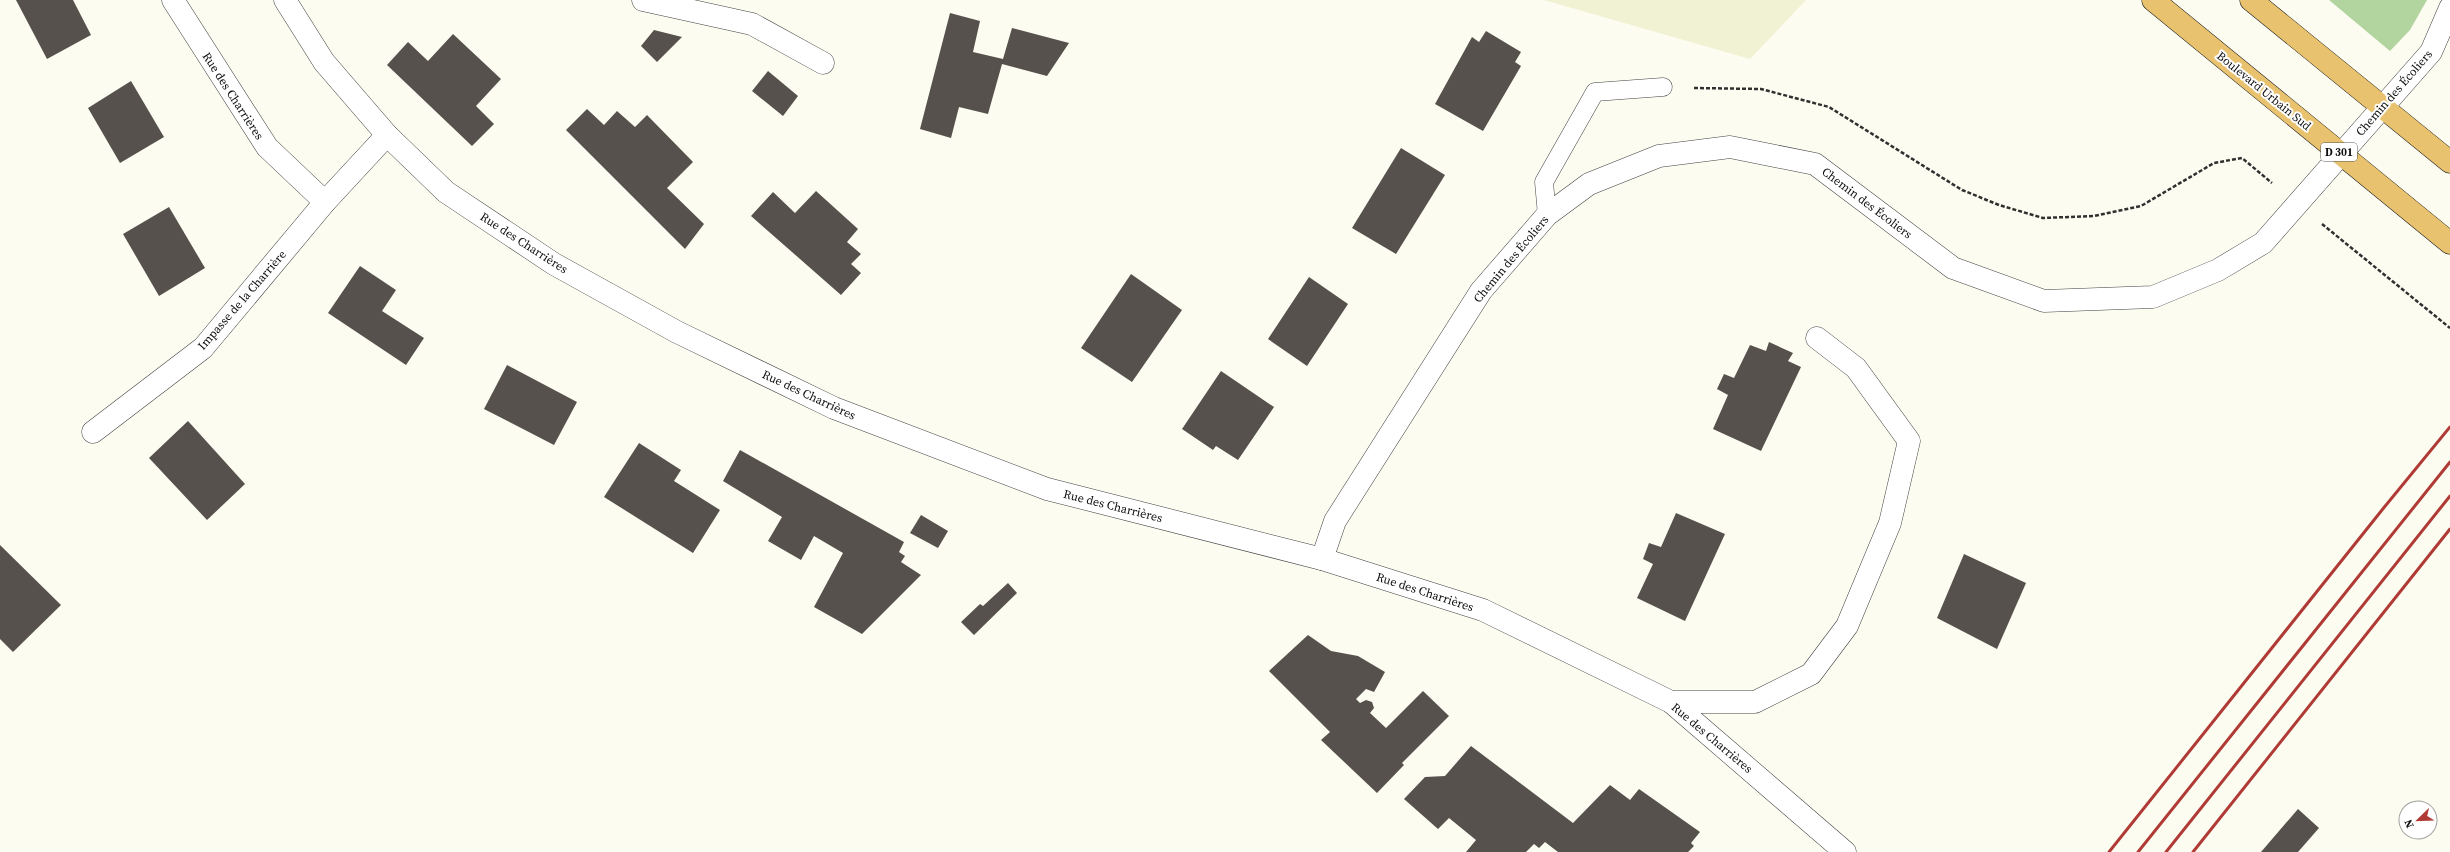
<svg xmlns="http://www.w3.org/2000/svg" width="2450" height="852" font-family="'Source Serif 4',serif">
	<style>
		.farmland { fill: #f1f1d4 }
		.forest { fill: #b2d49f }
		.building { fill: #56514c }
		.lines { fill: none; stroke-linecap: round; stroke-linejoin: round }
		.service-casing { stroke: #414141; stroke-width: 19 }
		.minor-casing { stroke: #414141; stroke-width: 23 }
		.trunk-casing { stroke: #1f1f1f; stroke-width: 23 }
		.path { stroke: #303030; stroke-width: 2.5; stroke-dasharray: 4 2; stroke-linecap: butt }
		.service { stroke: #fff; stroke-width: 18 }
		.minor { stroke: #fff; stroke-width: 22 }
		.trunk { stroke: #e8c26e; stroke-width: 22 }
		.rail { stroke: #b03a35; stroke-width: 3 }
		.labels { text-anchor: middle; stroke-width: 4; stroke-linejoin: round; paint-order: stroke }
		.shield { fill: #fff; stroke: #565656; stroke-width: 1 }
		.shield-label { font-size: 11px; font-weight: bold; fill: #0e0e0e }
		.street-label { font-size: 12px; fill: #0e0e0e; stroke: #fff }
	</style>
	<rect width="100%" height="100%" fill="#fdfcf1"/>
	<polygon class="farmland" points="1544,0 1806,0 1750,59"/>
	<polygon class="forest" points="2329,0 2427,0 2410,30 2390,51"/>
	<g class="building">
		<polygon points="16,0 73,0 91,35 47,59"/>
		<polygon points="950,13 980,21 973,52 1003,59 1012,28 1069,43 1047,76 1002,64 988,114 959,107 951,138 920,129"/>
		<polygon points="654,30 682,37 657,62 641,46"/>
		<polygon points="1486,31 1521,52 1515,62 1521,66 1483,131 1435,104 1472,37 1479,42"/>
		<polygon points="453,34 501,79 476,106 494,124 472,146 387,65 408,42 428,61"/>
		<polygon points="768,71 798,96 783,116 752,91"/>
		<polygon points="131,81 164,137 120,163 88,108"/>
		<polygon points="587,109 604,125 617,111 635,127 647,115 693,162 667,188 704,224 685,249 566,130"/>
		<polygon points="1401,148 1445,175 1396,254 1352,228"/>
		<polygon points="816,191 858,229 847,242 861,254 851,264 861,273 841,295 751,216 773,192 795,213"/>
		<polygon points="169,207 205,268 159,296 123,234"/>
		<polygon points="360,266 396,290 382,311 424,338 406,365 328,313"/>
		<polygon points="1131,274 1182,310 1132,382 1081,348"/>
		<polygon points="1309,277 1348,304 1307,366 1268,339"/>
		<polygon points="1769,342 1793,353 1788,361 1801,367 1761,451 1713,429 1728,395 1717,389 1724,374 1734,378 1750,345 1766,351"/>
		<polygon points="507,365 577,402 554,445 484,409"/>
		<polygon points="1221,371 1274,407 1238,460 1216,446 1213,450 1182,429"/>
		<polygon points="188,421 245,484 207,520 149,458"/>
		<polygon points="639,443 681,470 674,481 720,510 693,553 604,497"/>
		<polygon points="740,450 904,542 899,552 905,556 901,562 921,575 862,634 814,607 843,553 814,536 801,560 768,541 782,517 723,481"/>
		<polygon points="1676,513 1725,534 1685,621 1637,598 1653,564 1643,559 1649,543 1661,547"/>
		<polygon points="921,515 948,531 938,548 910,533"/>
		<polygon points="0,545 61,605 13,652 0,639"/>
		<polygon points="1964,554 2026,583 1997,649 1937,618"/>
		<polygon points="1008,583 1017,593 974,635 961,622 980,604 983,606"/>
		<polygon points="1308,635 1331,651 1358,656 1385,672 1374,692 1366,689 1356,699 1360,703 1366,700 1372,702 1374,708 1370,713 1386,728 1423,691 1449,716 1402,763 1404,765 1377,793 1321,740 1330,732 1269,671"/>
		<polygon points="1471,746 1573,823 1610,785 1630,800 1639,789 1700,832 1691,843 1694,846 1688,852 1558,852 1545,842 1539,848 1534,844 1526,852 1466,852 1476,840 1449,818 1438,829 1404,799 1425,777 1445,776"/>
		<polygon points="2298,809 2319,828 2298,852 2261,852"/>
	</g>
	<g class="lines">
		<g class="service-casing">
			<polyline id="service" points="1547,215 1544,182 1595,92 1663,87"/>
		</g>
		<g class="minor-casing">
			<g id="minor">
				<polyline points="173,0 267,147 325,202 387,135"/>
				<polyline points="285,0 324,62 387,135 446,192 554,264 677,332 834,408 1047,489 1322,559 1483,610 1671,702 1845,852"/>
				<polyline points="643,0 752,24 823,63"/>
				<polyline points="93,432 203,348 325,202"/>
				<polyline points="1322,559 1335,521 1481,291 1547,215 1589,184 1659,156 1730,147 1815,164 1953,268 2044,301 2153,297 2218,270 2263,243 2431,52 2450,8"/>
				<polyline points="1671,702 1755,702 1811,674 1847,626 1890,523 1909,441 1856,368 1817,338"/>
			</g>
		</g>
		<g class="trunk-casing">
			<g id="trunk">
				<polyline points="2153,0 2450,243"/>
				<polyline points="2251,0 2450,162"/>
			</g>
		</g>
		<g class="path">
			<polyline points="1694,88 1761,89 1829,107 1962,190 1999,205 2043,218 2094,216 2141,206 2214,163 2242,158 2272,183"/>
			<polyline points="2322,224 2450,328"/>
		</g>
		<use href="#service" class="service"/>
		<use href="#minor" class="minor"/>
		<use href="#trunk" class="trunk"/>
		<g class="rail">
			<polyline points="2109,852 2382,510 2450,427"/>
			<polyline points="2138,852 2450,462"/>
			<polyline points="2166,852 2450,496"/>
			<polyline points="2193,852 2450,529"/>
		</g>
	</g>
	<g class="labels">
		<rect class="shield" x="2321" y="143" width="36" height="18" rx="3"/>
		<g class="shield-label">
			<text x="2339" y="156">D 301</text>
		</g>
		<g class="street-label">
			<text transform="translate(2264 91) rotate(39)" y="4">Boulevard Urbain Sud</text>
			<text transform="translate(2394 93) rotate(-49)" y="4">Chemin des Écoliers</text>
			<text transform="translate(233 96) rotate(57)" y="4">Rue des Charrières</text>
			<text transform="translate(1867 203) rotate(37)" y="4">Chemin des Écoliers</text>
			<text transform="translate(524 243) rotate(33)" y="4">Rue des Charrières</text>
			<text transform="translate(1511 259) rotate(-50)" y="4">Chemin des Écoliers</text>
			<text transform="translate(242 300) rotate(-49)" y="4">Impasse de la Charrière</text>
			<text transform="translate(809 395) rotate(25)" y="4">Rue des Charrières</text>
			<text transform="translate(1113 506) rotate(14)" y="4">Rue des Charrières</text>
			<text transform="translate(1425 592) rotate(18)" y="4">Rue des Charrières</text>
			<text transform="translate(1712 738) rotate(40)" y="4">Rue des Charrières</text>
		</g>
	</g>
	<g transform="translate(2418 820) rotate(247)"><circle r="19" fill="#ffffff" stroke="#9f9f9f"/>
	<path d="M0-3L7 15L0 10L-7 15Z" fill="#b03a35"/>
	<text y="-6" font-size="11" font-weight="bold" text-anchor="middle" fill="#0e0e0e">N</text>
	</g>
</svg>
